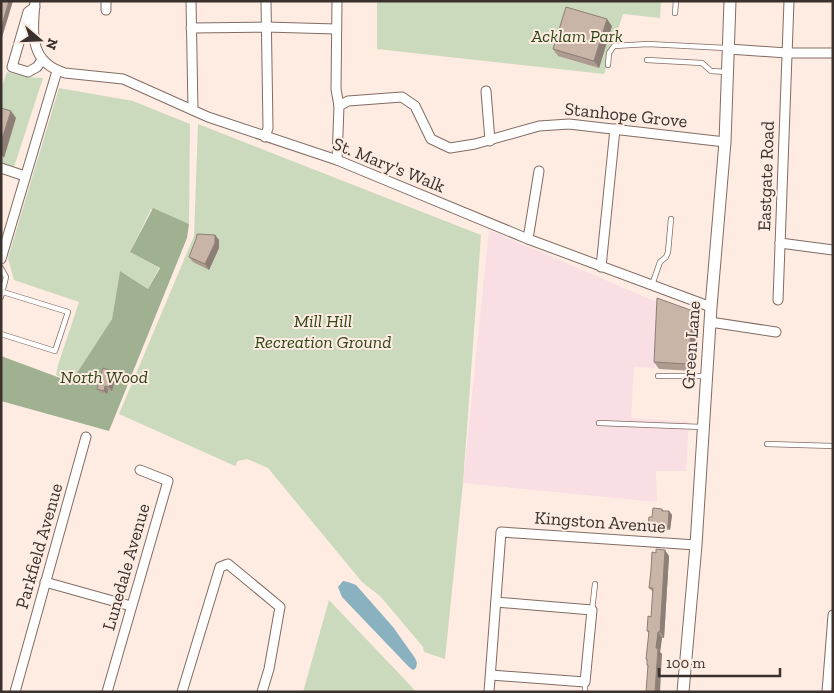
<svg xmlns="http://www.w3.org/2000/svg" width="834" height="693" font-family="'Zilla Slab',serif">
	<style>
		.education { fill: #f9dee3 }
		.green { fill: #cbdabd }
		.forest { fill: #a0b192 }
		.water { fill: #89b1bf }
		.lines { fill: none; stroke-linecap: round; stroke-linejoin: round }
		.service-casing { stroke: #806c62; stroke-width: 6 }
		.minor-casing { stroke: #806c62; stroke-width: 11 }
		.tertiary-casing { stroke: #806c62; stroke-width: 13 }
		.service { stroke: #fff; stroke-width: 4.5 }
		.minor { stroke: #fff; stroke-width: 9 }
		.tertiary { stroke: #fff; stroke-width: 11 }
		.wall { fill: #ad9b90 }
		.shaded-wall { fill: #8d7e76 }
		.building { fill: #c9b4a8; stroke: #8d7e76 }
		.labels { text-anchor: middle; stroke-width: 4; stroke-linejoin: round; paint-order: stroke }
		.park-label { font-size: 18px; font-style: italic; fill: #2e4515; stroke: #feece3 }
		.street-label { font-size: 18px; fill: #3a312d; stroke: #feece3 }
	</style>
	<rect width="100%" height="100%" fill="#feece3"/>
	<polygon class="education" points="489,230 659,303 655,368 634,367 631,418 689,422 686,471 656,471 657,502 463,483"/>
	<g class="green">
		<polygon points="377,1 661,1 660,18 623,14 604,74 377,49"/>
		<polygon points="7,72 26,77 43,78 14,167 1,163 1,89"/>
		<polygon points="59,88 133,101 190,124 189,224 151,209 130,252 159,268 148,289 120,271 112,319 71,382 56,375 58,365 79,302 14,280 8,258"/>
		<polygon points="198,124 481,235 463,483 445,659 424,652 423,647 380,596 362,582 268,468 247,459 238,461 235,466 119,414 194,236"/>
		<polygon points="329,600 409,684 416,692 303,692"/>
	</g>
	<polygon class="forest" points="153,208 189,224 187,238 109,431 1,401 1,356 71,382 112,319 120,271 148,289 160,268 130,252"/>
	<polygon class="water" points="343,581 348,582 356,585 393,627 415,658 417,663 416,668 413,670 409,667 342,597 338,587"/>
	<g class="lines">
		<g class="service-casing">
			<g id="service">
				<polyline points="675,13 676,1"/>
				<polyline points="647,60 702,63 711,71 727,72"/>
				<polyline points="608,65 609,53 614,46 648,44 726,48"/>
				<polyline points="1,268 6,277 1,297"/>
				<polyline points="652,285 660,262 666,257 668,252 671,219"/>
				<polyline points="1,334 55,351 68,312 3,292"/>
				<polyline points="658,376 706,376"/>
				<polyline points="599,423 702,427"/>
				<polyline points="767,444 833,446"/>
				<polyline points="592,610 595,584"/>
				<polyline points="585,692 585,682"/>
			</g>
		</g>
		<g class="minor-casing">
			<g id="minor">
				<path d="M35,1c-2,31 -7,61 30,72l58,6 85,38 129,43 191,79 183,68"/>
				<polyline points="191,1 193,110"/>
				<polyline points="337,1 336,89 339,106"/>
				<polyline points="35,7 28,12 12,67 28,72 37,67 42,60"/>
				<polyline points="106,10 106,1"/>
				<polyline points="191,28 266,27 336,29"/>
				<polyline points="729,49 787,53 833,53"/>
				<polyline points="486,91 490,141"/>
				<polyline points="265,137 268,128 266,1"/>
				<polyline points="337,160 339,106 348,101 402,97 415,106 431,139 450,148 475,144 539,126 569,124 725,142"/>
				<polyline points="1,168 25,176"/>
				<polyline points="528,239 539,171"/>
				<polyline points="780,243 833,250"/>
				<polyline points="1,259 57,71"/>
				<polyline points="601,267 615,129"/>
				<polyline points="778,300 789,1"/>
				<polyline points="710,322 776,332"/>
				<polyline points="45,582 131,606"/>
				<polyline points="491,675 585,682 592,610 496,602"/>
				<polyline points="15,692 86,437"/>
				<polyline points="107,692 168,481 140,470"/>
				<polyline points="182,692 220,567 228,564 280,607 269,669 262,692"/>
				<polyline points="489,692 501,532 696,545"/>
				<polyline points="827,692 833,615"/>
			</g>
		</g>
		<g class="tertiary-casing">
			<polyline id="tertiary" points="683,692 696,545 711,307 725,142 730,1"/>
		</g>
		<use href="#service" class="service"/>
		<use href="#minor" class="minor"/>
		<use href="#tertiary" class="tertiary"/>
	</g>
	<g class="wall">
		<polygon points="612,26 599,68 558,56 553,49"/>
		<polygon points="215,235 219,240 219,248 209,270 193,262 189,257"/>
		<polygon points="698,318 693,371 659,369 654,362"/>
		<polygon points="116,375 112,391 108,390 107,394 100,392 97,389"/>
		<polygon points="662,509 664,511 669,511 672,515 670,530 650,528 648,525 652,517"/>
		<polygon points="669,556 664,638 662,638 660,652 662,654 648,667 647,665 647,661 646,659 649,634 647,631 651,617 653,592 649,588"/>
	</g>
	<g class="shaded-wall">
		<polygon points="9,1 13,1 1,41 1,28"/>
		<polygon points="607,19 612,26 599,68 594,61"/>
		<polygon points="11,111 16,118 4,158 1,154 1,142"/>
		<polygon points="215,235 219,240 219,248 209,270 205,264"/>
		<polygon points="693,311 698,318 693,371 688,364"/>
		<polygon points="114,372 116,375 112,391 109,387"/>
		<polygon points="105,386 108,390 107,394 104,391"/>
		<polygon points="669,511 672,515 670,530 668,527"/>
		<polygon points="665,550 669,556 664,638 660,632"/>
		<polygon points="658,632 662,638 660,652 662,654 660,692 655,692 656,648"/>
	</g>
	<g class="building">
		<polygon points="1,1 9,1 1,28"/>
		<polygon points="566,7 607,19 594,61 553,49"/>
		<polygon points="1,108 11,111 1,142"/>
		<polygon points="197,234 215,235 215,243 205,264 189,257 196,239"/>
		<polygon points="657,298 693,311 688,364 654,362"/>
		<polygon points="103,368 114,372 109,387 105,386 104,391 97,389"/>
		<polygon points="653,508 662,509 662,511 669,511 668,527 648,525 649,517 652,517"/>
		<polygon points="656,549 665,550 660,632 658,632 656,648 658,649 655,692 646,692 648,665 647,665 647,659 646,659 649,631 647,631 648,616 651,617 653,588 649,588 651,570 652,552 656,553"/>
	</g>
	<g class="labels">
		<g class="park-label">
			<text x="577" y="42">Acklam Park</text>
			<text x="323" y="327">Mill Hill<tspan x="323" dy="21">Recreation Ground</tspan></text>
			<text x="104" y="383">North Wood</text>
		</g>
		<g class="street-label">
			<text transform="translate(626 115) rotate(6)" y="6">Stanhope Grove</text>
			<text transform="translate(389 165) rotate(22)" y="6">St. Mary's Walk</text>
			<text transform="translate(766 176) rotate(-88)" y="6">Eastgate Road</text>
			<text transform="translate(691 345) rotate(-86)" y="6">Green Lane</text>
			<text transform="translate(600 522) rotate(4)" y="6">Kingston Avenue</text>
			<text transform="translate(39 546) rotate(-74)" y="6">Parkfield Avenue</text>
			<text transform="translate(126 567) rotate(-74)" y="6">Lunedale Avenue</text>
		</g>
	</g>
	<rect width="834" height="693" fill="none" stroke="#3a312d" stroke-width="5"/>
	<g transform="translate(40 40) rotate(109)" stroke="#feece3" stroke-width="4" paint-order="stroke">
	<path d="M0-4L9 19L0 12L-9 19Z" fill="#3a312d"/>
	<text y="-8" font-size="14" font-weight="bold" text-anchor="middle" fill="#3a312d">N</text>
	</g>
	<path d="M659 668v8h121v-8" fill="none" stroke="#3a312d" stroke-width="2.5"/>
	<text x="666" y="668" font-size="15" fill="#3a312d" stroke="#feece3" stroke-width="4" paint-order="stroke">100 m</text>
</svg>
